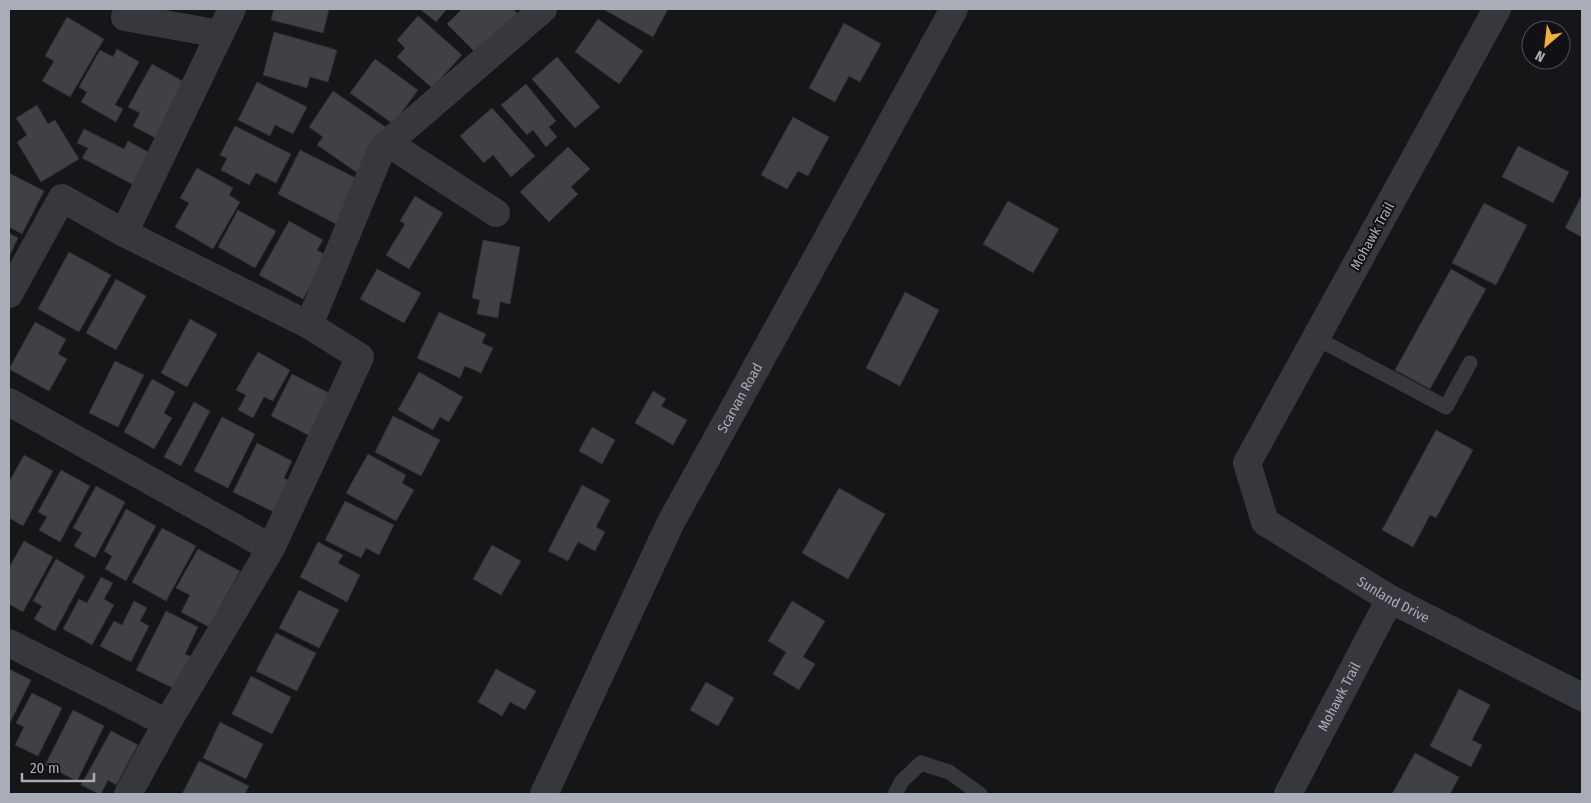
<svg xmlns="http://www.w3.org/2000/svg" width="1591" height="803" font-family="'Fira Sans Condensed',sans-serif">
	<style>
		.building { fill: #404145; stroke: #303034 }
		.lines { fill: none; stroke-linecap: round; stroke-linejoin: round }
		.lane { stroke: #37383d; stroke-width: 15 }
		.street { stroke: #37383d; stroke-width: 28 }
		.labels { text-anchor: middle; stroke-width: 4; stroke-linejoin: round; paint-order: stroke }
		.street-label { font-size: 14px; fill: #a8adb8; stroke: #111113 }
	</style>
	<rect width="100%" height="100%" fill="#161618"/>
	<g class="building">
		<polygon points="274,9 329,9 323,33 271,20"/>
		<polygon points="420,9 447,9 436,22"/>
		<polygon points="462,9 513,9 520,16 479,56 447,24"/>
		<polygon points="603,9 668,9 653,37"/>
		<polygon points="418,16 462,55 432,88 397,57 405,48 397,40"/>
		<polygon points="67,17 104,39 70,97 42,81 54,61 45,56"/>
		<polygon points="598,19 643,51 619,84 575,52"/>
		<polygon points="844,23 881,44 860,82 849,76 835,102 809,88"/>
		<polygon points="274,32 337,50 328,82 310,77 307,88 263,75"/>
		<polygon points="117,49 139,62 115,105 123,109 116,122 81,102 87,92 79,87 100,50 113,57"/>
		<polygon points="557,57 600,107 575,128 532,79"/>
		<polygon points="375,59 418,90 393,124 350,93"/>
		<polygon points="152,64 195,88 165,143 133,126 140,113 128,107"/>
		<polygon points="257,82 307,107 293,134 275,125 270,136 238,120"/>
		<polygon points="526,84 556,121 549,127 557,137 546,147 533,130 527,135 501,105"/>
		<polygon points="333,91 390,130 359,174 317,145 323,137 309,127"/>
		<polygon points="37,105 48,124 55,120 79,159 41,182 17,142 27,135 16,118"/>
		<polygon points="492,108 535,156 511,177 493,155 484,163 460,136"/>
		<polygon points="793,117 829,137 808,176 798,171 787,189 761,175"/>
		<polygon points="235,126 291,154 276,183 256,173 249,185 221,170 227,158 220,155"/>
		<polygon points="84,129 124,149 128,141 150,153 134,185 82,158 88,148 77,143"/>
		<polygon points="1518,146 1569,172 1553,203 1502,177"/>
		<polygon points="568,147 590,169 571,187 578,194 549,222 520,192"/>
		<polygon points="300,150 362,181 340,226 278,194"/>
		<polygon points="197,168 233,188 229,195 240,202 213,249 175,227 189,203 180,198"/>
		<polygon points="9,173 44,191 22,234 9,227"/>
		<polygon points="1582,195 1582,237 1565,228"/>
		<polygon points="415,196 443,213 409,269 386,255 405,224 400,221"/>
		<polygon points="1008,201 1059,229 1033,273 983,244"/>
		<polygon points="1484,203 1527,225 1496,285 1452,263"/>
		<polygon points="238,210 276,231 255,268 218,247"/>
		<polygon points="289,221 323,240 317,250 327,256 303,299 259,275"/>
		<polygon points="9,233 18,238 9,257"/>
		<polygon points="483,240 520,247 510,304 500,302 498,318 477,314 480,300 472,298"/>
		<polygon points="69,252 111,275 79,332 38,309"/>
		<polygon points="377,269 421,293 404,323 360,299"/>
		<polygon points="1451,269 1486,289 1430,389 1395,370"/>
		<polygon points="116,279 146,296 116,350 86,333"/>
		<polygon points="905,292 939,310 900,386 866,368"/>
		<polygon points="439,312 486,334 482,343 493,348 481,373 465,366 460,378 417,358"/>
		<polygon points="190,319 217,334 187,387 161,373"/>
		<polygon points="35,322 66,339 58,354 67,359 49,391 9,369"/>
		<polygon points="258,352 290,370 273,401 264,397 253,418 238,410 246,395 236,390"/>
		<polygon points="115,361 144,375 118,427 89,413"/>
		<polygon points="419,372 463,397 449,422 440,417 433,430 398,410"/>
		<polygon points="292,374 333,395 312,437 271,416"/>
		<polygon points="152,379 175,392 164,413 172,418 154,449 124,432"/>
		<polygon points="653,391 666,399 661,406 687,420 673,445 635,423"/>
		<polygon points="194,402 210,411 181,466 164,457"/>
		<polygon points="393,416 440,440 421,476 375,452"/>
		<polygon points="222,417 255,434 228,488 194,471"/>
		<polygon points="592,427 615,440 602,464 579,451"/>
		<polygon points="1436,430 1473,450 1436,518 1430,515 1413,547 1382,530"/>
		<polygon points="257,443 292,461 284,478 292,482 276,513 233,492"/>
		<polygon points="368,454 406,475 402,483 414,490 396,521 346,493"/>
		<polygon points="24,455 53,471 23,526 9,518 9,482"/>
		<polygon points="61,470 90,486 60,542 39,530 47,517 38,512"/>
		<polygon points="582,485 610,500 596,527 605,532 595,551 578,542 568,561 548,551"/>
		<polygon points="96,486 125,502 95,558 74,546 82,533 73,528"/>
		<polygon points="839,488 885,514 848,579 802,553"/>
		<polygon points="345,501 394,525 379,555 366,548 361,558 325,540"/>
		<polygon points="126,509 156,526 126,581 105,569 112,556 104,551"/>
		<polygon points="162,528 196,546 166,601 132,582"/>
		<polygon points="24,541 53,557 23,612 9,604 9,568"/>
		<polygon points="318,542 343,555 338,563 360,575 347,602 300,577"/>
		<polygon points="492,545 521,561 501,595 473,579"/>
		<polygon points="198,549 240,571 209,627 181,612 190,595 176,588"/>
		<polygon points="56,559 85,576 55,631 34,619 42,606 33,601"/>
		<polygon points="101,577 113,583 104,599 114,605 92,645 63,629 79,599 87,603"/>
		<polygon points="299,590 339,610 319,648 279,628"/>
		<polygon points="134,601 147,608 140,621 149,626 131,662 100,646 114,621 122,625"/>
		<polygon points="792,601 825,621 803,657 815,664 799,690 773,674 786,652 768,641"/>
		<polygon points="166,611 198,627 185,654 194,658 177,690 136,670"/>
		<polygon points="276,633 316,653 297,691 256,671"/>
		<polygon points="9,669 31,680 9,725"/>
		<polygon points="496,669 536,691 525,710 510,702 502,716 478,702"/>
		<polygon points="251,676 291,697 272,734 232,714"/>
		<polygon points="706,682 734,698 718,726 690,710"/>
		<polygon points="1459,689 1490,705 1472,740 1482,745 1471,767 1430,746"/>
		<polygon points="32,693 62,708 38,756 15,745 24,727 16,723"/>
		<polygon points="73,710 104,726 77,781 45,765"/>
		<polygon points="220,722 263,744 246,779 203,758"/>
		<polygon points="111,731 138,745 116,785 108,780 101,794 99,794 81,785"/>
		<polygon points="1415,753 1459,777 1450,794 1392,794"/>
		<polygon points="199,761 249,786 245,794 182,794"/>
	</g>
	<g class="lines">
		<g class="lane">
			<polyline points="1316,338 1446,407 1470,363"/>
			<polyline points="895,794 902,781 921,763 949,772 980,794"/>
		</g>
		<g class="street">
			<path id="s1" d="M1497,9l-250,454 18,59 125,77 192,98"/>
			<polyline points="125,17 220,34"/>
			<polyline points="388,143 496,213"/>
			<polyline points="124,233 309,325"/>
			<polyline points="9,294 62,198 124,233 232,9"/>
			<polyline points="9,402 271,548"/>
			<polyline points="9,643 167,723"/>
			<polyline points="128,794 167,723 271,548 360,357 309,325 382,148 543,9"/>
			<path id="s2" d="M544,794l126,-270 284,-515"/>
			<path id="s3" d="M1288,794l102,-195"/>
		</g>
	</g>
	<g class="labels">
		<g class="street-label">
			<text transform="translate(1372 236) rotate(-61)" y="5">Mohawk Trail</text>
			<text dy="5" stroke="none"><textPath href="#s2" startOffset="442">Scarvan Road</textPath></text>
			<text dy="5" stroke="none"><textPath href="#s1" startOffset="730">Sunland Drive</textPath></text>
			<text dy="5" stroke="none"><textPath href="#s3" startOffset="110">Mohawk Trail</textPath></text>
		</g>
	</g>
	<rect width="1591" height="803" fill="none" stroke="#a8adb8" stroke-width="20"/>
	<g transform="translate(1546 45) rotate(208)"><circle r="24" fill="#111113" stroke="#4d4f55"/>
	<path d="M0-4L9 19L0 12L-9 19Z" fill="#f2b134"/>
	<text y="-8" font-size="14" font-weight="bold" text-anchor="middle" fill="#a8adb8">N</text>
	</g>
	<path d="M22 773v8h72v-8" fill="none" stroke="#a8adb8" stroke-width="2.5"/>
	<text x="30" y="773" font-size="15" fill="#a8adb8" stroke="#111113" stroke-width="4" paint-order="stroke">20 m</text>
</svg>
